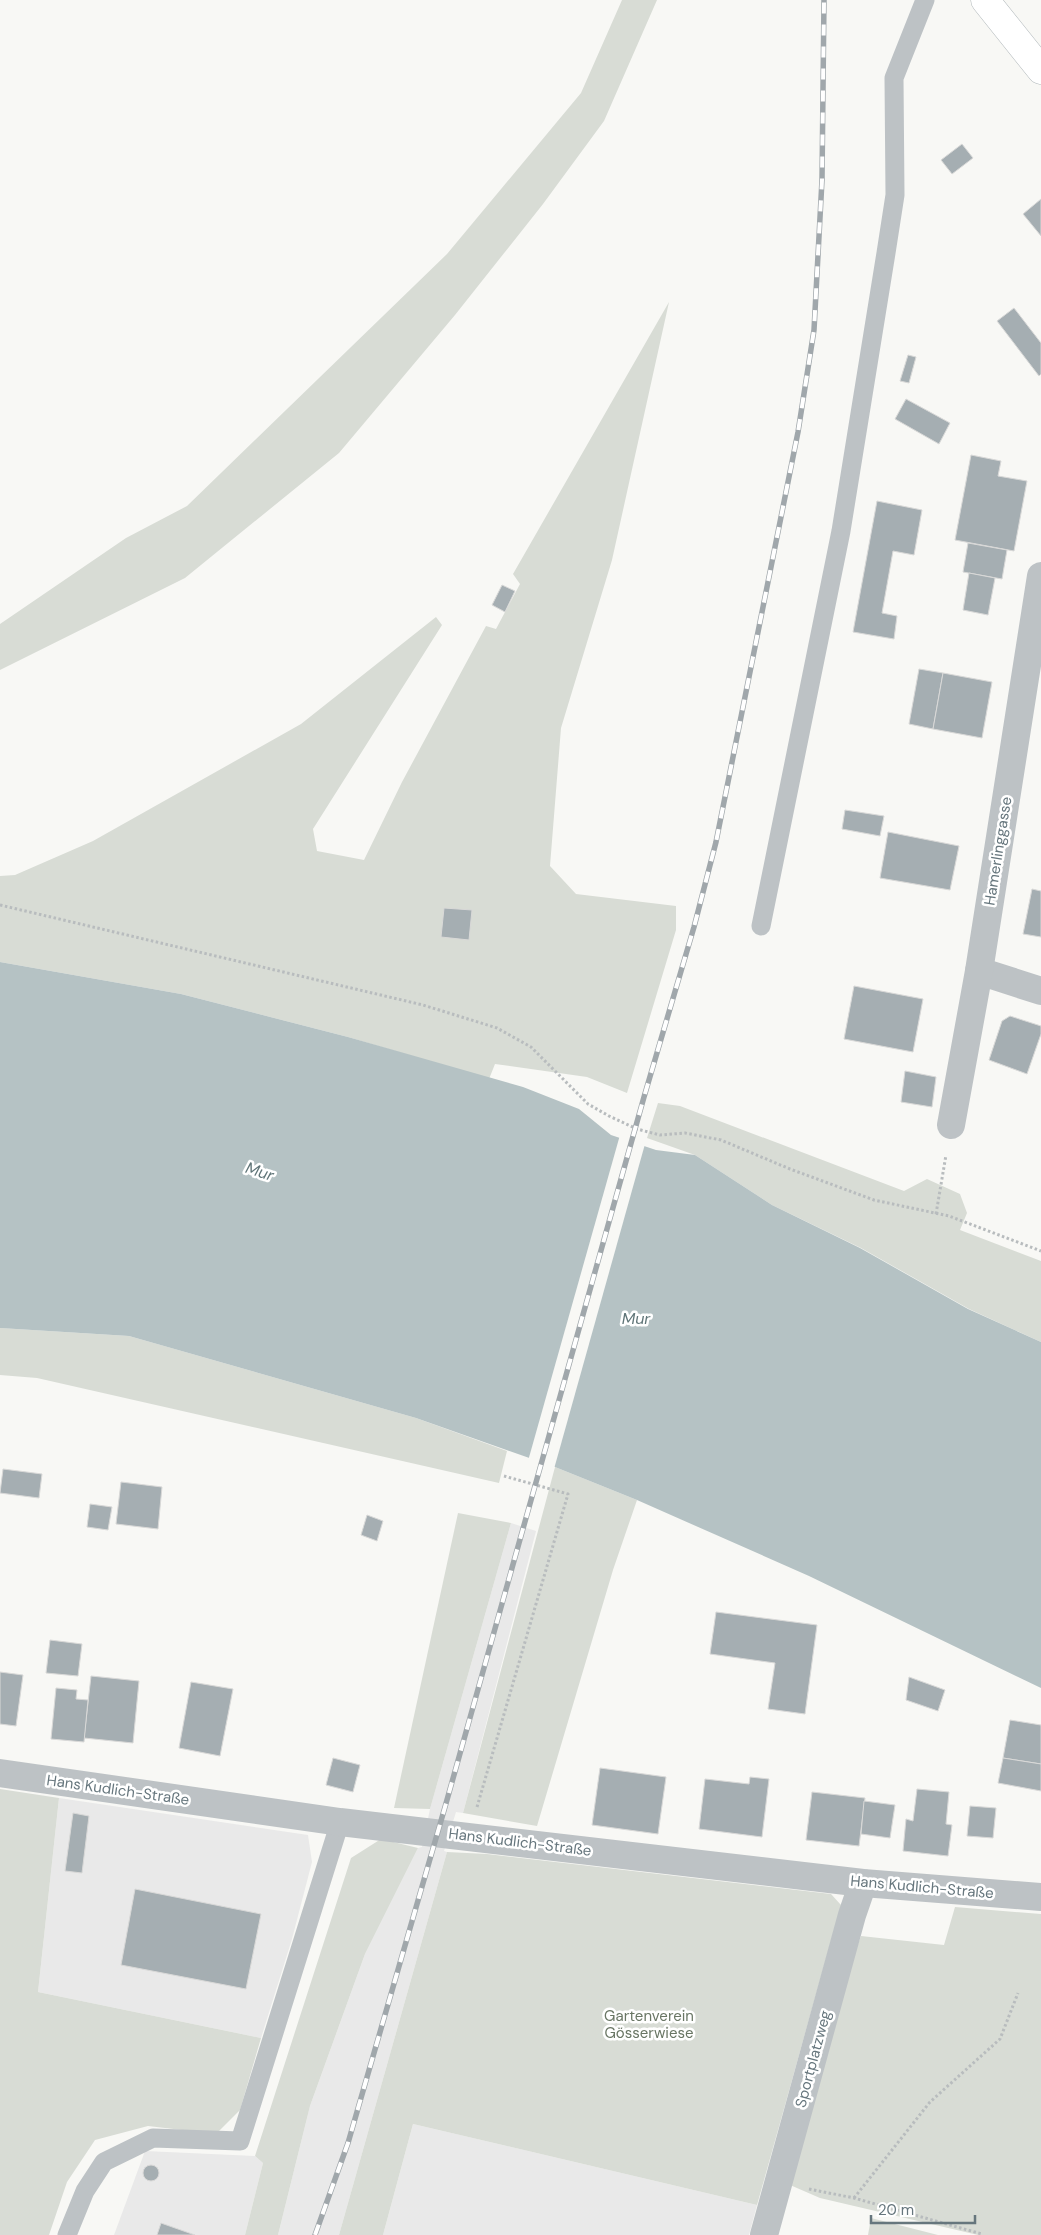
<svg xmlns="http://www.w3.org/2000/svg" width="1041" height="2235" font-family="'DM Sans',sans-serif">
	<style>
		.built { fill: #e9e9e9 }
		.green { fill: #d8dcd5 }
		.water { fill: #b5c2c4 }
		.pier { fill: #f8f8f5 }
		.building { fill: #a5aeb2; stroke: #d9d9d8 }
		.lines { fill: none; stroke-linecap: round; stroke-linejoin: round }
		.secondary-casing { stroke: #b0b7ba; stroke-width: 29 }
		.path { stroke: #b8bcbe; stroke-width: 3; stroke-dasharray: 2.5 2.5; stroke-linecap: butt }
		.lane { stroke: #bdc2c5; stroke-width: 19 }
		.street { stroke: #bdc2c5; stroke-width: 28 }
		.secondary { stroke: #fff; stroke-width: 28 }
		.rail-casing { stroke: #a0a7ab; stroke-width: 5.5 }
		.rail { stroke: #fff; stroke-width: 4; stroke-dasharray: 11; stroke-linecap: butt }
		.labels { text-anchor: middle; stroke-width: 5; stroke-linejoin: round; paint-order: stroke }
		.street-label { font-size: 15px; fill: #66767d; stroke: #fff }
		.park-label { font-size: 15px; fill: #697664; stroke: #fff }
		.water-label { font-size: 16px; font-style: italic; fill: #607578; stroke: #fff }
	</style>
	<rect width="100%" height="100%" fill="#f8f8f5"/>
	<g class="built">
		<polygon points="511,1523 536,1531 463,1813 456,1812 444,1851 447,1852 339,2235 278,2235 310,2106 365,1954 418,1848 422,1847 430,1809"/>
		<polygon points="59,1798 308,1835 312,1862 292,1939 261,2038 38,1992"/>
		<polygon points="413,2124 757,2205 749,2235 383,2235"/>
		<polygon points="145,2151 255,2156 263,2163 245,2235 114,2235"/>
	</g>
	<g class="green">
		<polygon points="622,0 657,0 604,121 543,204 455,315 339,453 185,578 0,670 0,624 126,538 187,506 447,254 581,93"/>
		<polygon points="669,302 612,560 561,728 550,866 576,894 676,906 676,930 627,1093 587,1077 495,1064 489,1079 348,1037 181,994 0,962 0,876 15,875 93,841 301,724 436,617 442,625 313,829 317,851 364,860 402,782 486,626 496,629 520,584 513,574"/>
		<polygon points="658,1103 680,1106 904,1191 927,1179 960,1194 967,1213 960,1230 1041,1261 1041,1342 969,1309 861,1248 772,1205 695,1155 647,1138"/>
		<polygon points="0,1328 129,1336 416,1418 507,1451 499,1483 37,1378 0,1375"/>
		<polygon points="555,1467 637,1500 613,1570 537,1826 463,1813"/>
		<polygon points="458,1513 511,1523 430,1809 394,1808"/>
		<polygon points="0,1789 59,1798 38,1992 261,2038 240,2110 216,2134 148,2126 95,2140 67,2182 49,2235 0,2235"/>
		<polygon points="381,1839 418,1848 365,1954 310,2106 278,2235 245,2235 263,2163 255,2156 351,1858"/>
		<polygon points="447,1852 487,1854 831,1894 841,1905 757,2205 413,2124 383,2235 339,2235"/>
		<polygon points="955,1907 1041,1914 1041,2235 978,2235 820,2198 790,2185 850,1965 861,1936 944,1945"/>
		<polygon points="871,2218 938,2235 868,2235"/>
	</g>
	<polygon class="water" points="0,962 181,994 348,1037 523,1087 579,1109 611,1135 656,1150 695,1155 772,1205 860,1248 968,1309 1041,1342 1041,1688 809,1576 637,1500 555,1467 416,1418 129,1336 0,1328"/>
	<polygon class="pier" points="620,1135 645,1144 554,1469 528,1461"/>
	<g class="building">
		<polygon points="962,144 973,158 952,174 941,160"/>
		<polygon points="1041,199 1041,236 1023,214"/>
		<polygon points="1014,308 1041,343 1041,374 1039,376 997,321"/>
		<polygon points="908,355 916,357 909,383 900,381"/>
		<polygon points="906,399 950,423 939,444 895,419"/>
		<polygon points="971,455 1001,461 998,476 1027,481 1014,551 955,540"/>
		<polygon points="877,501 922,510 914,555 893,551 882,613 897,616 894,639 853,632"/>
		<polygon points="968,543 1007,550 1002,579 963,572"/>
		<polygon points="969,573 995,578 988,615 963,610"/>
		<polygon points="502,585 515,591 505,612 492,605"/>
		<polygon points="919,669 943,673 933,729 909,724"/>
		<polygon points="943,673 992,682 982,738 933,729"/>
		<polygon points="845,810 884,816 880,836 842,829"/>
		<polygon points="888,832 959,846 950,890 880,878"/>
		<polygon points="1032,889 1041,891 1041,937 1023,934"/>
		<polygon points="444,908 472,910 469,940 441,937"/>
		<polygon points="854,986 923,999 913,1052 844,1039"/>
		<polygon points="1010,1016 1041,1026 1041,1034 1027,1074 989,1060 1002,1021"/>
		<polygon points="905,1071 936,1077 932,1107 901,1102"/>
		<polygon points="3,1469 42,1474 39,1498 0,1493"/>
		<polygon points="121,1482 162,1487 158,1529 116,1524"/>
		<polygon points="90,1504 112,1507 108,1530 87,1527"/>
		<polygon points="367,1515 383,1521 377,1541 361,1535"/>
		<polygon points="716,1612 817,1625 805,1714 768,1709 775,1663 710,1654"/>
		<polygon points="50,1640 82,1644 78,1676 46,1673"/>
		<polygon points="0,1672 23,1675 16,1726 0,1724"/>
		<polygon points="91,1676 139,1681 133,1743 84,1738"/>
		<polygon points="909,1677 945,1690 938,1711 906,1700"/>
		<polygon points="191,1682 233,1689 220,1756 179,1748"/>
		<polygon points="56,1688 77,1690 76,1699 88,1700 84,1742 51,1739"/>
		<polygon points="1010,1720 1041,1725 1041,1764 1003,1758"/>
		<polygon points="333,1758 360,1765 353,1792 326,1785"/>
		<polygon points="1003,1758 1041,1764 1041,1791 998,1783"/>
		<polygon points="600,1768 666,1777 658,1834 592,1825"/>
		<polygon points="750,1777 769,1779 762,1837 699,1829 705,1779 749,1784"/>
		<polygon points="917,1789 949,1792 946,1824 952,1825 948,1856 903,1851 906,1819 913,1821"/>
		<polygon points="812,1792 865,1798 859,1846 806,1840"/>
		<polygon points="864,1801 895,1805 890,1838 861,1834"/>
		<polygon points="970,1806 996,1808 993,1838 967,1836"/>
		<polygon points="73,1813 89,1816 82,1873 65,1871"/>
		<polygon points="135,1889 261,1914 246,1989 121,1965"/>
		<circle cx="151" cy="2173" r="8"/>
		<polygon points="161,2223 195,2235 157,2235"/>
	</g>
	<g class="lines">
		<g class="secondary-casing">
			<polyline id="secondary" points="985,0 1041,70"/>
		</g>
		<g class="path">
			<polyline points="0,905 423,1005 497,1028 531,1047 588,1104 609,1116 637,1129 660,1135 685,1133 721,1140 790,1169 874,1200 949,1216 1041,1251"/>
			<polyline points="936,1214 946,1155"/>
			<polyline points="477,1807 568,1494 504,1476"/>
			<polyline points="809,2189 854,2198 982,2234"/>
			<polyline points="854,2198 930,2102 1000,2039 1018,1993"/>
		</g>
		<g class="lane">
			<polyline points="761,926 841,531 886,253 895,195 894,78 925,0"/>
			<polyline points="67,2235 85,2191 104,2162 153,2138 240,2141 340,1822"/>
		</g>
		<g class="street">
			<polyline points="979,971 1041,991"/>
			<polyline points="951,1125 979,971 1041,576"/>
			<polyline points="0,1773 340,1822 863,1883 1041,1897"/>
			<polyline points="764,2235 852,1915 863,1883"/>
		</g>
		<use href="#secondary" class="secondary"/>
		<g class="rail-casing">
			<polyline id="rail" points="315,2235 348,2143 445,1807 644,1097 694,927 716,842 798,432 814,330 822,180 824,0"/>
		</g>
		<use href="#rail" class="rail"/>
	</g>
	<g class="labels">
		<g class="street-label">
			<text transform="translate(998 851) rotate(-81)" y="5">Hamerlinggasse</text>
			<text transform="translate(118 1790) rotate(8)" y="5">Hans Kudlich-Straße</text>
			<text transform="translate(520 1842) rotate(7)" y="5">Hans Kudlich-Straße</text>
			<text transform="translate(922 1887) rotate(5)" y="5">Hans Kudlich-Straße</text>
			<text transform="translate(813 2059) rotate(-75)" y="5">Sportplatzweg</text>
		</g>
		<g class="park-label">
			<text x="649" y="2021">Gartenverein<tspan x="649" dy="17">Gösserwiese</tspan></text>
		</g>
		<g class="water-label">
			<text transform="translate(260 1171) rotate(18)" y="6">Mur</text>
			<text x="636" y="1324">Mur</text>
		</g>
	</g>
	<path d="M871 2215v8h104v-8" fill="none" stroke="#66767d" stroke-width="2.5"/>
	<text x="878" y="2215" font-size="15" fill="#66767d" stroke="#ffffff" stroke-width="4" paint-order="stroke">20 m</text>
</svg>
